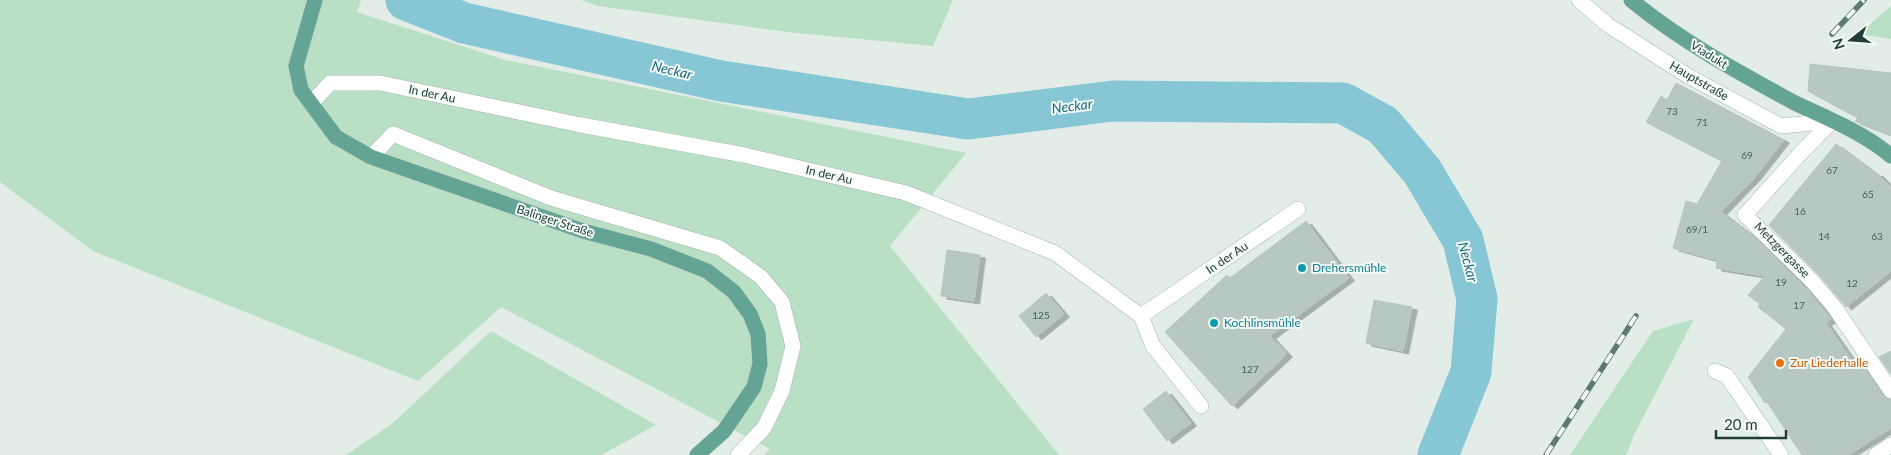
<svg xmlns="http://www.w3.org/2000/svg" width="1891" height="455" font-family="Lato,sans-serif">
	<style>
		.green { fill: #b9dfc4 }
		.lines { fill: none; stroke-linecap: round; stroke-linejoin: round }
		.river { stroke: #87c6d4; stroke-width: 41 }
		.building { fill: #b7c7c1; stroke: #b4c6bf; filter: url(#shadow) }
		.minor-casing { stroke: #a4b5af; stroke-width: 16 }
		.major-casing { stroke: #c1c9c7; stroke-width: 16 }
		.minor { stroke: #fff; stroke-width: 15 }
		.major { stroke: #64a495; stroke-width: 15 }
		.rail-casing { stroke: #5b7a72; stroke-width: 5.5 }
		.rail { stroke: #f2f9f6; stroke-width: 4; stroke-dasharray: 11; stroke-linecap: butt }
		.major-bridge-casing { stroke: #c1c9c7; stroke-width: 16; stroke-linecap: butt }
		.major-bridge { stroke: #64a495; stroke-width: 15 }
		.culture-dot { fill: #0f9aa8; stroke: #f2f9f6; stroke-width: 2 }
		.food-dot { fill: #e8710a; stroke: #f2f9f6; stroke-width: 2 }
		.labels { text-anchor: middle; stroke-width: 4; stroke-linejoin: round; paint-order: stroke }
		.number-label { font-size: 10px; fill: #46605a }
		.street-label { font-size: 12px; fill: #213e37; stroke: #f2f9f6 }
		.culture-label { font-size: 12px; fill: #0d838f; stroke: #f2f9f6; text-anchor: start }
		.food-label { font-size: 12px; fill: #c56008; stroke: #f2f9f6; text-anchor: start }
		.water-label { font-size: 14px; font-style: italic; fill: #186a7d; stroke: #f2f9f6 }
	</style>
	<defs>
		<filter id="shadow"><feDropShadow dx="5.5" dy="3" stdDeviation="0" flood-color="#0004"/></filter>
	</defs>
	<rect width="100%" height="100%" fill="#e2ede8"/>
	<g class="green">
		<polygon points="0,0 361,0 357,12 505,60 966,153 890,246 1059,455 764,455 770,449 501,307 418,381 93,251 0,182"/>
		<polygon points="581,0 953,0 933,46 787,32 598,6"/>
		<polygon points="1891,6 1891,39 1859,34"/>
		<polygon points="1694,319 1635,433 1626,455 1570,455 1653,331"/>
		<polygon points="491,331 656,425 601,455 346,455 392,424"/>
	</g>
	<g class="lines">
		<polyline class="river" points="406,0 464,23 721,81 968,119 1113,101 1343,103 1383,125 1422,171 1463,240 1477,299 1471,372 1438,455"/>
	</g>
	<g class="building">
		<polygon points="1810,64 1891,73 1891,135 1855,121 1858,118 1808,91"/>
		<polygon points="1676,83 1784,140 1755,177 1721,212 1757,240 1806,288 1831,319 1826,323 1858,369 1863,366 1883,396 1891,400 1891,428 1848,455 1802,455 1767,402 1765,403 1748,377 1786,329 1758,307 1760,304 1748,295 1765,276 1716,268 1717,260 1673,248 1686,201 1697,204 1722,161 1646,122 1661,96 1667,100"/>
		<polygon points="1836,144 1876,174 1877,173 1891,187 1891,271 1846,307 1820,276 1769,225"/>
		<polygon points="1306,221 1349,278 1270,336 1287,354 1232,406 1165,332 1227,275 1230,278"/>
		<polygon points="947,250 980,255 974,301 941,296"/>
		<polygon points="1046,293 1064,314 1036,337 1019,316"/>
		<polygon points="1374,300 1412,307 1403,351 1366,343"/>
		<polygon points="1891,351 1891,374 1879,357"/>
		<polygon points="1166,391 1191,423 1167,441 1143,409"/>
	</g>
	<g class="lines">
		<g class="minor-casing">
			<g id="minor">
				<polyline points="1579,0 1608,25 1688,76 1781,126 1832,121"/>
				<polyline points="311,104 330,83 380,83 581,125 744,155 906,193 1055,253 1141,316 1298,209"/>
				<polyline points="1832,121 1798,156 1745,215 1813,282 1835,308 1891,391"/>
				<polyline points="371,157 393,134 551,198 720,248 761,277 782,302 793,346 782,391 764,428 738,455"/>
				<polyline points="1141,316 1153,346 1201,406"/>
				<polyline points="1715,371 1727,376 1781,455"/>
				<polyline points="1876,455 1891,445"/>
			</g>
		</g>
		<g class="major-casing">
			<g id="major">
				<polyline points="315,0 296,66 301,90 336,137 371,157 583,231 651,249 707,271 734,292 750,314 758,334 760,364 754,387 724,431 697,455"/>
				<path d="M1793,102c33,16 70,30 98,54"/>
			</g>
		</g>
		<use href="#minor" class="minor"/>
		<use href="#major" class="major"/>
		<g class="rail-casing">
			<g id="rail">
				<polyline points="1832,34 1864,0"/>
				<polyline points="1546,455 1636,316"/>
			</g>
		</g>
		<use href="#rail" class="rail"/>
		<g class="major-bridge-casing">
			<path id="major-bridge" d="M1631,0c50,41 105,71 162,102"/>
		</g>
		<use href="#major-bridge" class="major-bridge"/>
	</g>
	<g class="culture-dot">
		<circle cx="1302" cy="268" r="5"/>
		<circle cx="1214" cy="323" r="5"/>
	</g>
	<circle class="food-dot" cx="1780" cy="363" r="5"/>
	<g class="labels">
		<g class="number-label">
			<text x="1672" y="115">73</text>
			<text x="1702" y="126">71</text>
			<text x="1747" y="159">69</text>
			<text x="1832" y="174">67</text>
			<text x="1868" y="198">65</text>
			<text x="1800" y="215">16</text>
			<text x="1697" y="233">69/1</text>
			<text x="1824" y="240">14</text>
			<text x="1877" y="240">63</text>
			<text x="1781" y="286">19</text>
			<text x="1852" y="287">12</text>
			<text x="1799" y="309">17</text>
			<text x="1041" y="319">125</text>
			<text x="1250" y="373">127</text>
		</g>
		<g class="street-label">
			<text transform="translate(1709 55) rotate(32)" y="4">Viadukt</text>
			<text transform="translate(1699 81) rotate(30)" y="4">Hauptstraße</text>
			<text transform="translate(432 94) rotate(12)" y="4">In der Au</text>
			<text transform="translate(829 175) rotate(13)" y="4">In der Au</text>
			<text transform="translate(555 221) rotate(18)" y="4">Balinger Straße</text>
			<text transform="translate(1782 250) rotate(45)" y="4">Metzgergasse</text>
			<text transform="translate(1227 258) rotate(-34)" y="4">In der Au</text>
		</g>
		<g class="culture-label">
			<text x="1312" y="272">Drehersmühle</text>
			<text x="1224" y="327">Kochlinsmühle</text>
		</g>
		<g class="food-label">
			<text x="1790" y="367">Zur Liederhalle</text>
		</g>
		<g class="water-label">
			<text transform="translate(672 70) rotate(13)" y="5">Neckar</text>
			<text transform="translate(1072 106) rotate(-7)" y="5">Neckar</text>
			<text transform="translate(1468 262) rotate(75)" y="5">Neckar</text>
		</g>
	</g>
	<g transform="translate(1851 40) rotate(253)" stroke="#f2f9f6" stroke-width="4" paint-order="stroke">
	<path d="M0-4L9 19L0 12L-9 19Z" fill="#213e37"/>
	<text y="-8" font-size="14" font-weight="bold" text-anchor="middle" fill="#213e37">N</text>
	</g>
	<path d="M1716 430v8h70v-8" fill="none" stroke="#213e37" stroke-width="2.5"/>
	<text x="1724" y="430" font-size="15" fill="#213e37" stroke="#f2f9f6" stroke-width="4" paint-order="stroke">20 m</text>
</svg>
